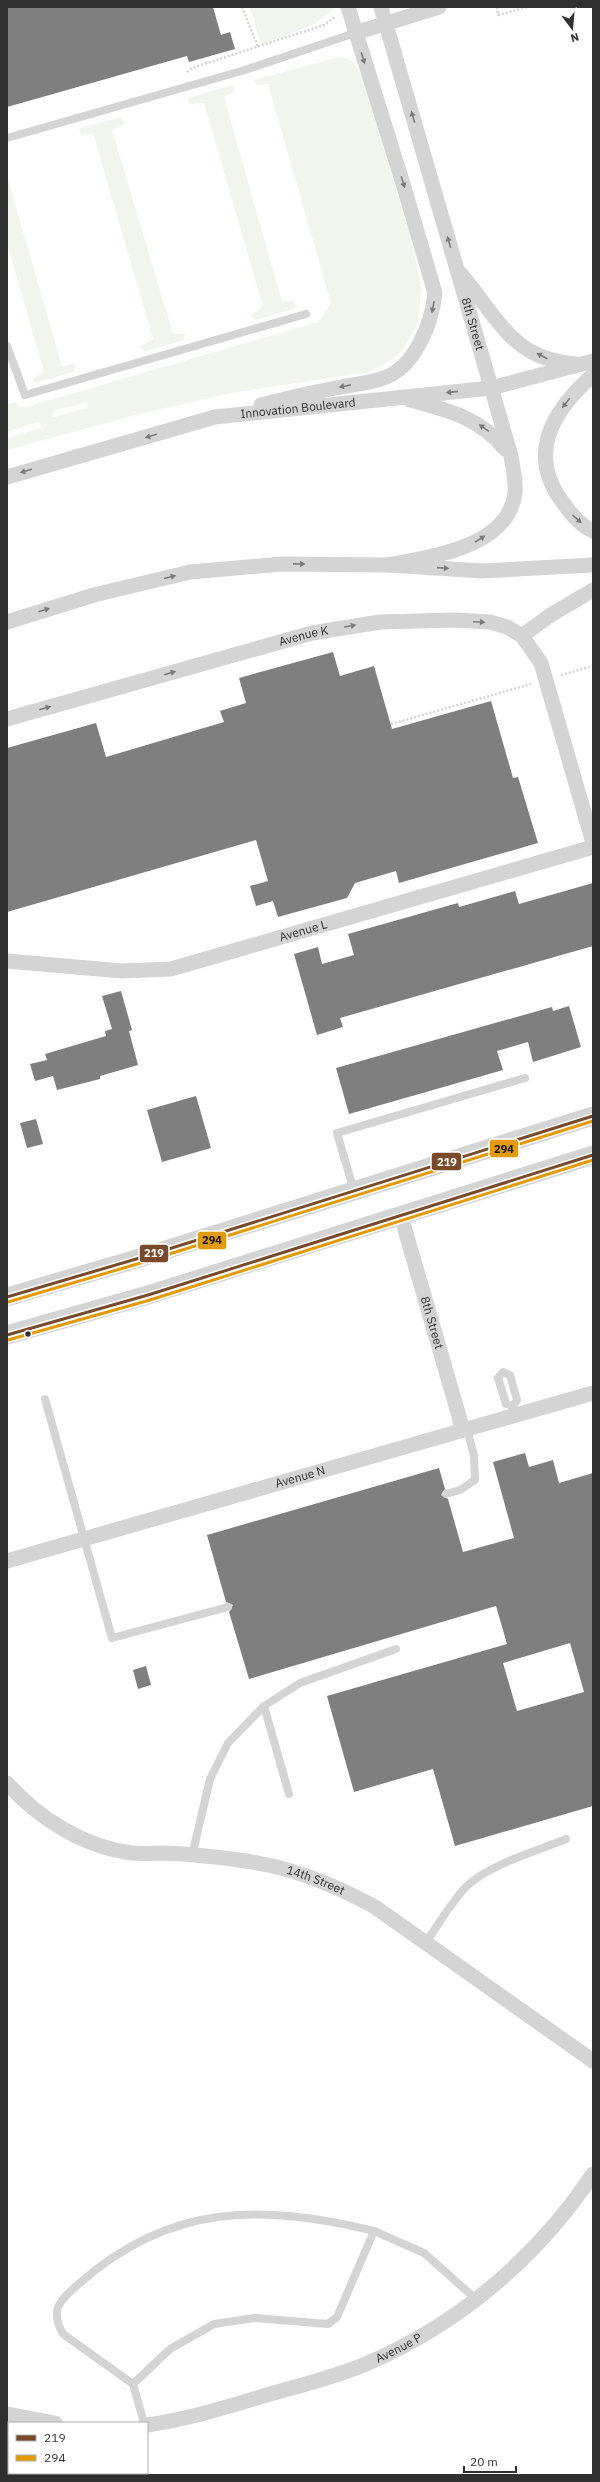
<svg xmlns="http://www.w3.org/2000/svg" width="600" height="2482" font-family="'IBM Plex Sans',sans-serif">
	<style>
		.green { fill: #f1f5ed; fill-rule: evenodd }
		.building { fill: #7f7f7f; fill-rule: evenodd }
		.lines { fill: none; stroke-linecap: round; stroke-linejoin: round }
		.path { stroke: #d4d4d4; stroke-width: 2.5; stroke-dasharray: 2 2; stroke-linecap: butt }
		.service { stroke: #d4d4d4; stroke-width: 8 }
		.minor { stroke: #d4d4d4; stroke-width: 15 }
		.tertiary { stroke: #d4d4d4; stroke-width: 19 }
		.bus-1-casing { stroke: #fff; stroke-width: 6 }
		.bus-2-casing { stroke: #fff; stroke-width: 6 }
		.bus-1 { stroke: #7a4b2a; stroke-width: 3 }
		.bus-2 { stroke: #e39a05; stroke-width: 3 }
		.oneway { fill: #7a7a7a }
		.bus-dot { fill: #303030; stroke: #fff; stroke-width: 1.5 }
		.labels { text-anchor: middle; stroke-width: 4; stroke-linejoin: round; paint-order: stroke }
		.street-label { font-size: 12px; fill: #303030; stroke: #fff }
		.line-badge { stroke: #fff; stroke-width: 1.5 }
		.badge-label { font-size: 11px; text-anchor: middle; font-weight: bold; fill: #fff }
		.pale-badge-label { font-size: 11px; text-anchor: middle; font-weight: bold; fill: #111 }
	</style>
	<rect width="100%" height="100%" fill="#fff"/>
	<g class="green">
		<polygon points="250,7 333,7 334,9 313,25 261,45"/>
		<path d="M341,57l11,4 9,13 50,164 10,49 -3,36 -14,25 -10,10 -25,14 -138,21 -92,21 -132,36v-12l36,-11 -5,-5 -31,10v-28l9,-2 3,5h7l292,-85 13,-19 -63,-219 -11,1 -4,-5zM83,403h4l1,5 -33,9 -4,-1 5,-6z"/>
		<polygon points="232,85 235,91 224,97 282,302 293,301 296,306 294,309 255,320 251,315 263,307 204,103 190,104 188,98"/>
		<polygon points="120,117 125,123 112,130 173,334 185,334 184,340 147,351 143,350 141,346 153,339 93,133 81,136 79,130 81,128"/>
		<polygon points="7,176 62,366 72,364 76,366 73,372 34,383 33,379 44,372 7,244"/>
	</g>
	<g class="building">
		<polygon points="7,7 213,7 221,35 230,32 235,49 189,62 187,56 7,107"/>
		<polygon points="333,652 340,676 374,666 392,729 491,701 513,778 518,777 538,843 399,883 396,871 355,883 347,898 278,917 273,901 256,906 250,886 268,881 256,840 7,912 7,748 96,723 106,757 224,722 220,711 246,703 239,678"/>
		<polygon points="593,883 593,946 340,1018 343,1027 317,1035 294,954 318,947 322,964 354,955 348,934 458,903 459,907 515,891 519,904"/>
		<polygon points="121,991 132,1030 129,1031 138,1065 100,1076 100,1079 57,1090 53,1076 35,1081 30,1064 47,1060 45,1054 106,1036 105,1031 112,1029 102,996"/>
		<polygon points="569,1006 581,1047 533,1062 528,1042 497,1051 503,1070 349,1114 336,1068 552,1007 553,1011"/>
		<polygon points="196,1096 211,1148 162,1162 147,1110"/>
		<polygon points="36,1119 43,1144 27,1148 20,1123"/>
		<path d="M525,1453l4,14 24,-7 6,23 34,-10v333l-138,40 -22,-77 -79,23 -27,-96 180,-52 -11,-38 -247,73 -20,-67 4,-7 -7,-3 -19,-67 232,-67 6,21 -4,6 7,4 15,53 51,-14 -21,-76zM570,1643l14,49 -67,19 -14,-48z"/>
		<polygon points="146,1666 151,1685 138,1689 133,1670"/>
	</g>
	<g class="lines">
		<g class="path">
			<polyline points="242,7 258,47"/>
			<polyline points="497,7 498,15 528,7"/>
			<polyline points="187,72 192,68 324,25 335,17"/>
			<polyline points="561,675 593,666"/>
			<polyline points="391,724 531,684"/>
		</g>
		<g class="service">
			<polyline points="7,138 245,70 355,33"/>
			<polyline points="7,346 25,395 306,314"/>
			<polyline points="354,1191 337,1133 525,1078"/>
			<polygon points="503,1372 510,1375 517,1400 513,1406 506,1404 498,1378"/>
			<polyline points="45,1399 112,1638 228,1607"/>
			<polyline points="446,1494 460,1490 475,1480 474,1456 467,1429"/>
			<polyline points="264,1706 289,1794"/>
			<polyline points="192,1856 210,1779 228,1743 264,1706 300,1683 396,1649"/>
			<path d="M426,1942c13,-18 25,-40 41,-56 21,-21 72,-36 99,-47"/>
			<path d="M133,2384l-70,-50c-15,-26 -1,-35 18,-52 90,-79 182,-78 293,-51"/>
			<polyline points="144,2423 133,2384 170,2349 214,2324 255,2318 328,2324 337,2317 374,2231 424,2253 477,2300"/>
		</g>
		<g class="minor">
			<path id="s1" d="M381,7l130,449c2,12 5,25 4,37 -7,55 -84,63 -126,72"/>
			<polyline points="355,33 439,7"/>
			<path d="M460,273c27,30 47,75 89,86 9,3 18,4 27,5"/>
			<path d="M593,375c-41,36 -67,80 -29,129 7,10 17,22 29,27"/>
			<path d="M410,400c37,10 71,18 95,49"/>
			<path d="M261,405c26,-7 53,-13 80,-18 14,-3 30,-4 43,-9 31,-11 48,-55 51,-85l-31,-106 -56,-180"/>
			<path id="s2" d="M7,477l208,-60 276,-29 102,-27"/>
			<polyline points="7,622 94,595 190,572 282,564 389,565 482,571 593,565"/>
			<polyline points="522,636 541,663 593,843"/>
			<path id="s3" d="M7,719l305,-86 68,-11 74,-2 36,2 17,5 15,9 27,-20 44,-26"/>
			<path id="s4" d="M7,961l115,10 49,-2 422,-122"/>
			<path id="s5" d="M401,1216l62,214"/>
			<path id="s6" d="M7,1561l586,-168"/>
			<path id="s7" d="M7,1783c32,36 77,64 125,70 11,1 22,0 33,0 34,2 70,5 103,12 38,8 74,24 107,42l218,154"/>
			<polyline points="7,2414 55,2423"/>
			<path id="s8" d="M147,2425c42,-6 83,-19 123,-31 32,-9 65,-17 96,-30 93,-40 171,-106 227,-190"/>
		</g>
		<g class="tertiary">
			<polyline points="7,1297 143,1257 593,1116"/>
			<polyline points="7,1335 148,1295 593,1155"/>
		</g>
		<g class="bus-1-casing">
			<g id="bus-1">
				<polyline points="7,1297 143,1257 593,1116"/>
				<polyline points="7,1335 148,1295 593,1155"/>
			</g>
		</g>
		<g class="bus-2-casing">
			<g id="bus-2">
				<polyline points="8,1302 144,1262 593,1121"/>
				<polyline points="8,1340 150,1300 593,1160"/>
			</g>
		</g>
		<use href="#bus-1" class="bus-1"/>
		<use href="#bus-2" class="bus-2"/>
	</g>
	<defs><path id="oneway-solid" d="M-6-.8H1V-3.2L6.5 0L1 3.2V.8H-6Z"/></defs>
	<g class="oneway">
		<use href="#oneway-solid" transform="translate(363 58) rotate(73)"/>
		<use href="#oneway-solid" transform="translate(413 117) rotate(-106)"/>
		<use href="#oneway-solid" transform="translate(403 182) rotate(72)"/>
		<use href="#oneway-solid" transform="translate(449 242) rotate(-106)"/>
		<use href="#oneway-solid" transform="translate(433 307) rotate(101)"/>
		<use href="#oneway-solid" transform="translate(542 356) rotate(-152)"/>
		<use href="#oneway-solid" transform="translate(345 386) rotate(169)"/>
		<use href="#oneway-solid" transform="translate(452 392) rotate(174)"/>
		<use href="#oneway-solid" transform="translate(566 403) rotate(128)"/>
		<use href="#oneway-solid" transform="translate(484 428) rotate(-146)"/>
		<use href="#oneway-solid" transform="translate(151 436) rotate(164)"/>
		<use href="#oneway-solid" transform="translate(26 471) rotate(164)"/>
		<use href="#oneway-solid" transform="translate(577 519) rotate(42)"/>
		<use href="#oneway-solid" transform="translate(480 539) rotate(-32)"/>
		<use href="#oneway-solid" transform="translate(299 564) rotate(1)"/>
		<use href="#oneway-solid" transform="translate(443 568) rotate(4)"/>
		<use href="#oneway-solid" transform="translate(170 577) rotate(-14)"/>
		<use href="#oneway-solid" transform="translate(44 610) rotate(-17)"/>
		<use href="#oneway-solid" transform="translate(479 622) rotate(3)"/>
		<use href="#oneway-solid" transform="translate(350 626) rotate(-10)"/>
		<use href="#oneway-solid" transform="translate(170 673) rotate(-16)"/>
		<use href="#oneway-solid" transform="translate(45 708) rotate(-16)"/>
	</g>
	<circle class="bus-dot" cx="28" cy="1334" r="3.5"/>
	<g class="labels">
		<g class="street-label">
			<text dy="4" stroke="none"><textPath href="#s1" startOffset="330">8th Street</textPath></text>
			<text dy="4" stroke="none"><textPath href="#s2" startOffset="300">Innovation Boulevard</textPath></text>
			<text dy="4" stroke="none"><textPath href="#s3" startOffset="308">Avenue K</textPath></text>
			<text dy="4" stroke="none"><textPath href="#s4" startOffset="302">Avenue L</textPath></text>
			<text dy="4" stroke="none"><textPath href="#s5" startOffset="111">8th Street</textPath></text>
			<text dy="4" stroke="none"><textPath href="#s6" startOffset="305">Avenue N</textPath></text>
			<text dy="4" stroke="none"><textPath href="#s7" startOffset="333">14th Street</textPath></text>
			<text dy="4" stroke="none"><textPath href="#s8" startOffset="264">Avenue P</textPath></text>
		</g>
	</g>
	<g class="line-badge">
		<rect x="489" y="1139" width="30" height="19" rx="4" fill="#e39a05"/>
		<rect x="431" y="1152" width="31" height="19" rx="4" fill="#7a4b2a"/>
		<rect x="197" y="1231" width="30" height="19" rx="4" fill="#e39a05"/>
		<rect x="139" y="1244" width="30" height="19" rx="4" fill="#7a4b2a"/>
	</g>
	<g class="badge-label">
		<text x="447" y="1166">219</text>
		<text x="154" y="1257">219</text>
	</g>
	<g class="pale-badge-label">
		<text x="504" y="1153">294</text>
		<text x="212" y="1244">294</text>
	</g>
	<rect width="600" height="2482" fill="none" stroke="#303030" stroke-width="16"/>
	<rect x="8" y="2422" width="140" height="52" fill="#ffffff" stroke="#acacac"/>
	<rect x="16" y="2435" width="20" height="6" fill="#7a4b2a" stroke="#acacac"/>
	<text x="44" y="2442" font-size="12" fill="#303030">219</text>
	<rect x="16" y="2455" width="20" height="6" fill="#e39a05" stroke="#acacac"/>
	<text x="44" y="2462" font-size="12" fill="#303030">294</text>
	<g transform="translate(572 28) rotate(164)" stroke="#ffffff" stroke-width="3" paint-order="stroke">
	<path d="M0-3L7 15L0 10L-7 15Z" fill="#303030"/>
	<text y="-6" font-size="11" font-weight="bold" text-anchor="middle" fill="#303030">N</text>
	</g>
	<path d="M464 2466v6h52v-6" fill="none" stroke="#303030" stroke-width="2"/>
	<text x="470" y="2466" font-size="12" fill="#303030" stroke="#ffffff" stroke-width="3" paint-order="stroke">20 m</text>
</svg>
